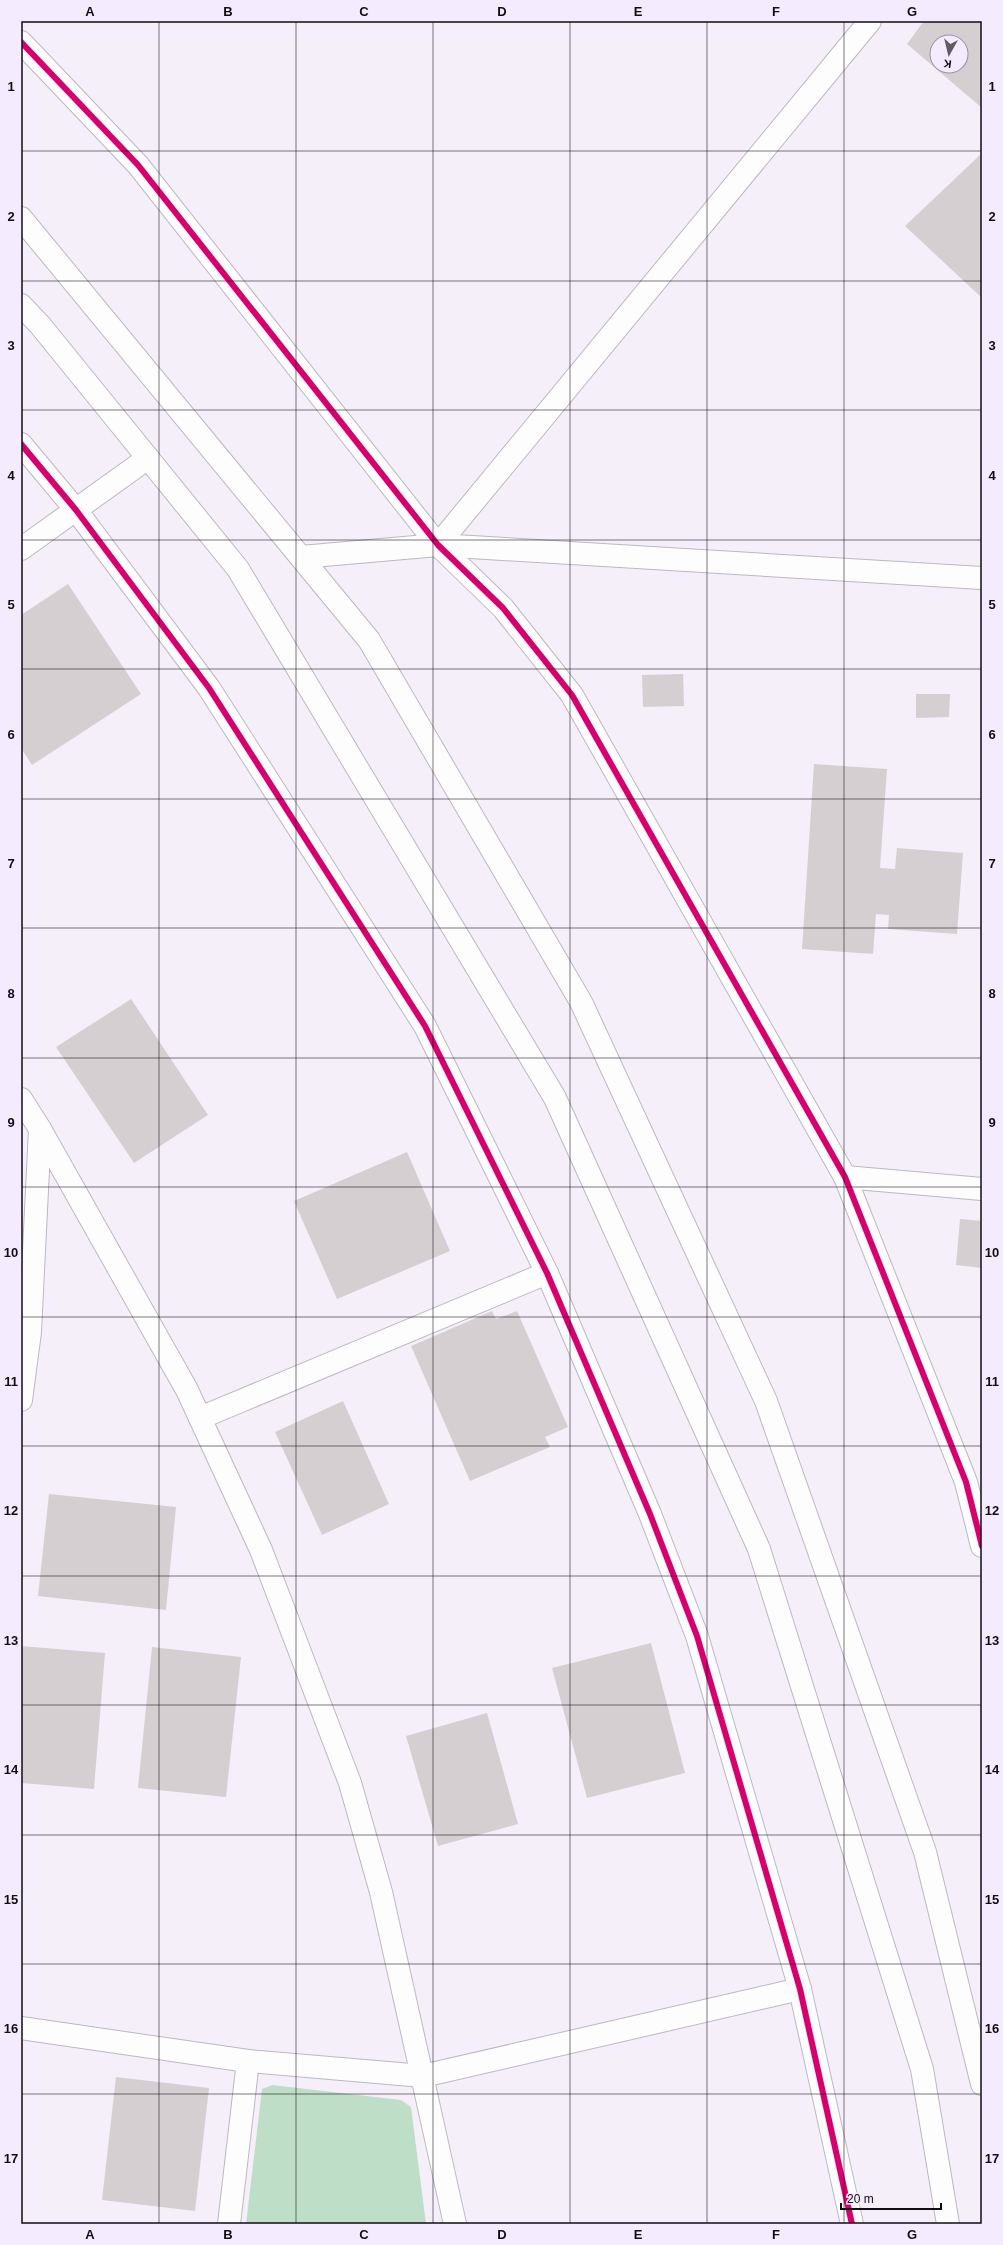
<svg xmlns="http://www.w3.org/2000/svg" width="1003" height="2245" font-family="Helvetica,sans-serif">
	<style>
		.green { fill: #bfdec7 }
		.building { fill: #d6cfd2; fill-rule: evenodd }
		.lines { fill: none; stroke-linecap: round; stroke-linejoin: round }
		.street-casing { stroke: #bcb8c0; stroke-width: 24 }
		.highway-casing { stroke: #bcb8c0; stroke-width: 24 }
		.street { stroke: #fefdfe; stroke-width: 22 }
		.highway { stroke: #fefdfe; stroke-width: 22 }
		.cycleway-casing { stroke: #f5ebfe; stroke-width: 8 }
		.cycleway { stroke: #d6006c; stroke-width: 6 }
		.grid { fill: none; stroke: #100d13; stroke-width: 1; stroke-opacity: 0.55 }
		.neatline { fill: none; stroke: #100d13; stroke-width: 1.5 }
		.grid-label { font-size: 13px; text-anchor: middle; font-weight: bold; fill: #100d13 }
	</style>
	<rect width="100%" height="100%" fill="#f5effa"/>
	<polygon class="green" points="272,2085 401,2100 411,2107 426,2224 246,2224 262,2089"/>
	<g class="building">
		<path d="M924,21h58v87l-75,-64zM937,42h24v24h-24z"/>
		<polygon points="980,155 982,158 982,298 905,226"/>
		<polygon points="68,584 141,694 32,765 21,748 21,615"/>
		<polygon points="683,674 684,706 643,707 642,675"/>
		<polygon points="916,694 950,694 949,717 916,718"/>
		<polygon points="814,764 887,769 880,868 895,869 897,848 963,853 957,934 888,929 889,915 876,914 873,954 802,949"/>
		<polygon points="131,999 208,1115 134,1163 56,1047"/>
		<polygon points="407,1152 450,1251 337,1299 294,1201"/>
		<polygon points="960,1219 982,1221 982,1268 956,1265"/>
		<polygon points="492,1311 496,1319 517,1311 568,1427 545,1437 550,1447 470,1481 411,1346"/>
		<polygon points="343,1401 389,1504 322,1535 275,1432"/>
		<polygon points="49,1494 176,1507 166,1610 38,1596"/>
		<polygon points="651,1643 685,1773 587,1798 552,1668"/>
		<polygon points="21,1646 105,1653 94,1789 21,1783"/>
		<polygon points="152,1647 241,1657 226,1797 138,1788"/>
		<polygon points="487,1713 518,1824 438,1846 406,1736"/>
		<polygon points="116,2077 209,2088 195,2211 102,2200"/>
	</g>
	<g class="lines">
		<g class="street-casing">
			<g id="street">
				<polyline points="21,42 138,165 438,545 503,608 572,695 845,1177 966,1482 982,1546"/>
				<polyline points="21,444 76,510 209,688 425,1026 547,1273 650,1514 697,1636 800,1989 852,2224"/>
				<polyline points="438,545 870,21"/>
				<polyline points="21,549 148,458"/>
				<polyline points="301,557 438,545 982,578"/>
				<polyline points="21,1099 40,1129 187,1390 261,1550 350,1783 381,1892 455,2224"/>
				<polyline points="845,1177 982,1189"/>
				<polyline points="21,1400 30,1332 40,1129"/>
				<polyline points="200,1418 547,1273"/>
				<polyline points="21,2028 248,2061 423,2076 800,1989"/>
				<polyline points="229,2224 248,2061"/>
			</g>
		</g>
		<g class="highway-casing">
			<g id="highway">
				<polyline points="21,218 369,640 581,1002 766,1401 925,1852 982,2084"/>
				<polyline points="21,305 40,325 238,569 555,1098 759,1549 922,2069 948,2224"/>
			</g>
		</g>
		<use href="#street" class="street"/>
		<use href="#highway" class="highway"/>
		<g class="cycleway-casing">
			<g id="cycleway">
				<polyline points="21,42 138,165 438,545 503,608 572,695 845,1177 966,1482 982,1546"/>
				<polyline points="21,444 76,510 209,688 425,1026 547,1273 650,1514 697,1636 800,1989 852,2224"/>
			</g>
		</g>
		<use href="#cycleway" class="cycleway"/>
	</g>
	<path class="grid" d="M159,21v2203M296,21v2203M433,21v2203M570,21v2203M707,21v2203M844,21v2203M21,151h961M21,281h961M21,410h961M21,540h961M21,669h961M21,799h961M21,928h961M21,1058h961M21,1187h961M21,1317h961M21,1446h961M21,1576h961M21,1705h961M21,1835h961M21,1964h961M21,2094h961"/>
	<rect width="1003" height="2245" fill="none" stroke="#f5ebfe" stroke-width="44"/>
	<g transform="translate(949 54) rotate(188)"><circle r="19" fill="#f5ebfe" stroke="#9992a0"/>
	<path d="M0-3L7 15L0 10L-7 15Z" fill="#605c64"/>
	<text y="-6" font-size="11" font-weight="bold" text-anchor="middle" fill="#100d13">K</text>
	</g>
	<path d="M841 2203v6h100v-6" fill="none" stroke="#100d13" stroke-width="2"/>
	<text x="847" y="2203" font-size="12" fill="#100d13" stroke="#f5ebfe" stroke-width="3" paint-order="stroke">20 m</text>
	<rect x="22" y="22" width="959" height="2201" class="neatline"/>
	<g class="grid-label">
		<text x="90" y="16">A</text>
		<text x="228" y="16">B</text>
		<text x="364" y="16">C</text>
		<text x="502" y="16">D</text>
		<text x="638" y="16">E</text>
		<text x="776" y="16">F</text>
		<text x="912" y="16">G</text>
		<text x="11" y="91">1</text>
		<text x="992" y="91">1</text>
		<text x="11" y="221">2</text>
		<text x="992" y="221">2</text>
		<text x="11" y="350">3</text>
		<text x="992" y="350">3</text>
		<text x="11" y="480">4</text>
		<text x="992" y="480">4</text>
		<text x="11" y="609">5</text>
		<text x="992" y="609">5</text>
		<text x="11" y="739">6</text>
		<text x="992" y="739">6</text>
		<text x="11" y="868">7</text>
		<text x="992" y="868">7</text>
		<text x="11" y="998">8</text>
		<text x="992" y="998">8</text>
		<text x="11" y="1127">9</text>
		<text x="992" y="1127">9</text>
		<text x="11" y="1257">10</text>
		<text x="992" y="1257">10</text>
		<text x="11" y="1386">11</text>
		<text x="992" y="1386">11</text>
		<text x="11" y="1515">12</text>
		<text x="992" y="1515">12</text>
		<text x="11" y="1645">13</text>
		<text x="992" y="1645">13</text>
		<text x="11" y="1774">14</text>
		<text x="992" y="1774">14</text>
		<text x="11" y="1904">15</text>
		<text x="992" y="1904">15</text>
		<text x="11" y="2033">16</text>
		<text x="992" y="2033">16</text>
		<text x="11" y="2163">17</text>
		<text x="992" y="2163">17</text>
		<text x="90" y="2239">A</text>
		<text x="228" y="2239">B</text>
		<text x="364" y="2239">C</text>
		<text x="502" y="2239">D</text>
		<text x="638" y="2239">E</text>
		<text x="776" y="2239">F</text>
		<text x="912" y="2239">G</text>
	</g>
</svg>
